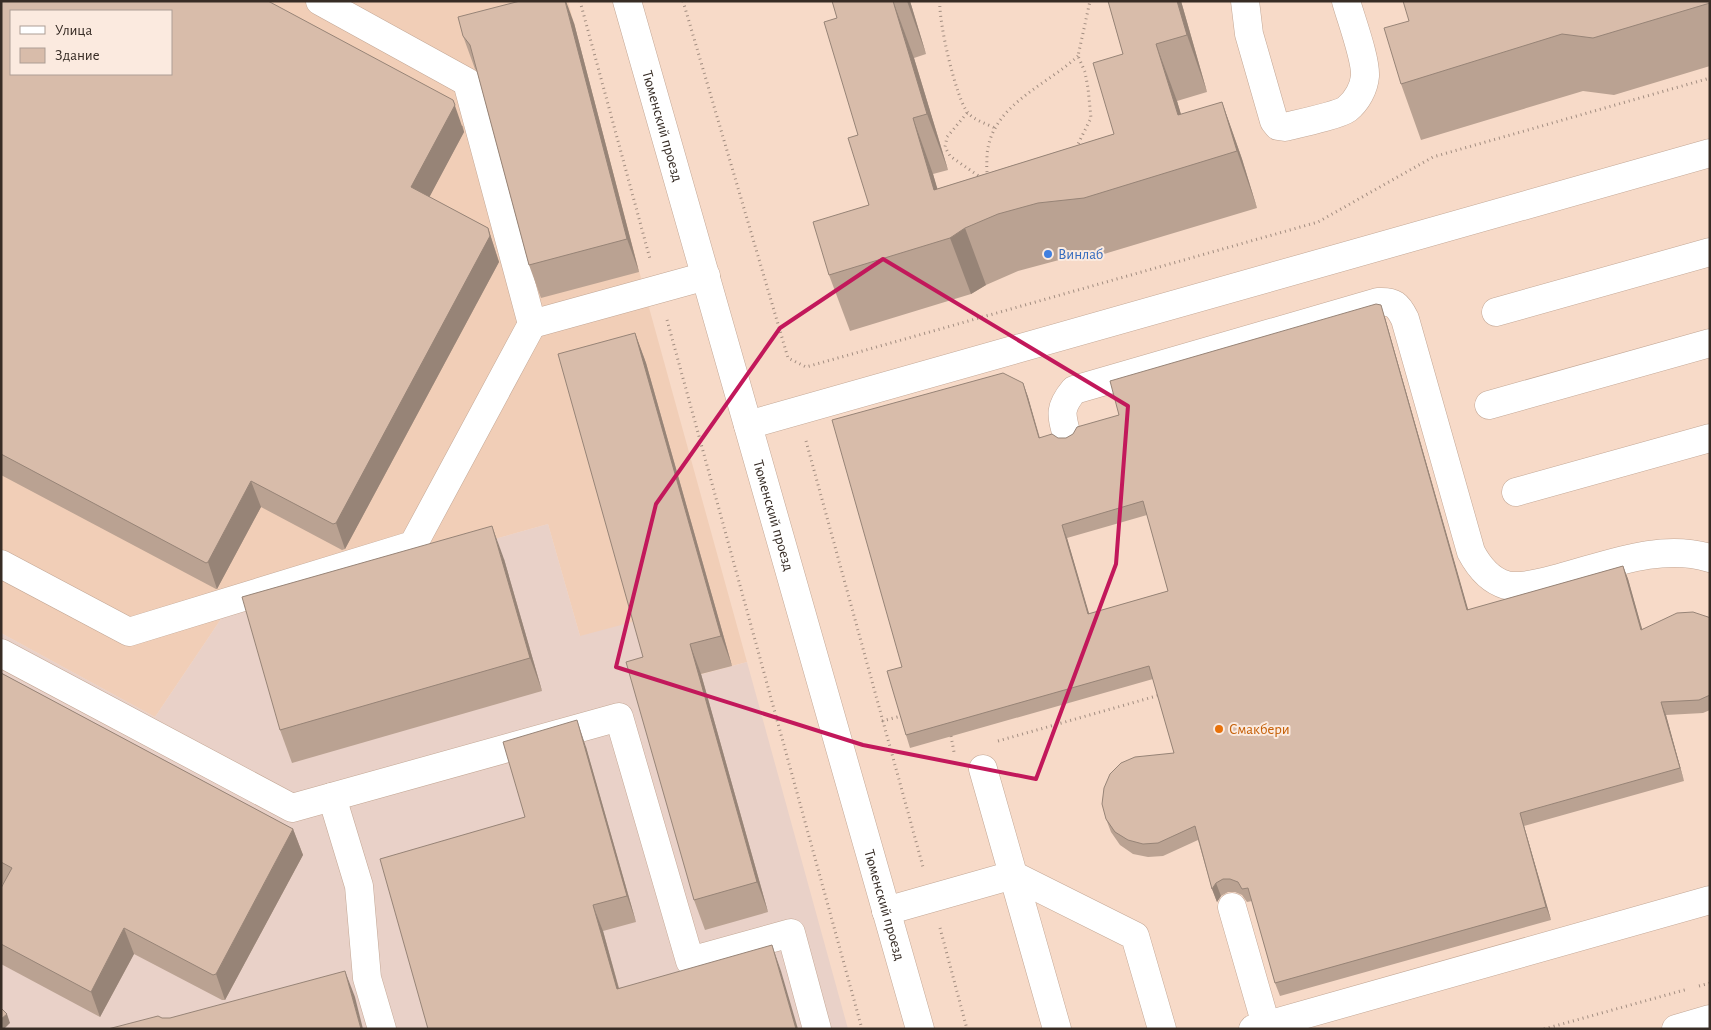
<svg xmlns="http://www.w3.org/2000/svg" width="1711" height="1030" font-family="'Alegreya Sans',sans-serif">
	<style>
		.built { fill: #f1ceb7; fill-rule: evenodd }
		.industrial { fill: #e9d1c8 }
		.lines { fill: none; stroke-linecap: round; stroke-linejoin: round }
		.minor-casing { stroke: #c3a795; stroke-width: 29 }
		.path { stroke: #a28d80; stroke-width: 3; stroke-dasharray: 1 4; stroke-linecap: butt }
		.minor { stroke: #fff; stroke-width: 28 }
		.wall { fill: #baa292; fill-rule: evenodd }
		.shaded-wall { fill: #978477 }
		.building { fill: #d8bcaa; stroke: #978477; fill-rule: evenodd }
		.marked { fill: none; stroke: #c2185b; stroke-width: 4; stroke-linejoin: round }
		.shop-dot { fill: #3f7fe0; stroke: #fbeadf; stroke-width: 2 }
		.food-dot { fill: #e8710a; stroke: #fbeadf; stroke-width: 2 }
		.labels { text-anchor: middle; stroke-width: 4; stroke-linejoin: round; paint-order: stroke }
		.street-label { font-size: 15px; fill: #372c25; stroke: #fbeadf }
		.shop-label { font-size: 15px; fill: #366cbe; stroke: #fbeadf; text-anchor: start }
		.food-label { font-size: 15px; fill: #c56008; stroke: #fbeadf; text-anchor: start }
	</style>
	<rect width="100%" height="100%" fill="#f7dac8"/>
	<path class="built" d="M1,1h567l77,292 102,369 -46,12 -121,-38 -32,-112 -325,92 -68,101 -154,-84zM11,11h160v63h-160z"/>
	<polygon class="industrial" points="548,524 580,636 636,621 655,687 747,662 848,1029 1,1029 1,633 155,717 223,616"/>
	<g class="lines">
		<g class="minor-casing">
			<g id="minor">
				<polyline points="320,1 467,82 532,324 706,276"/>
				<path id="s1" d="M627,1l293,1028"/>
				<path d="M1245,1l4,33 25,87 4,5 7,1c12,-3 54,-12 62,-18 10,-8 17,-21 18,-33 1,-17 -14,-57 -19,-75"/>
				<polyline points="1496,312 1710,252"/>
				<polyline points="1489,405 1710,343"/>
				<polyline points="748,425 1710,153"/>
				<path d="M1067,436c-6,-22 -8,-28 7,-46l304,-88c16,-1 20,3 27,17l66,233c8,15 18,28 35,33 16,4 38,-3 53,-7 49,-13 101,-35 151,-20"/>
				<polyline points="1516,492 1710,438"/>
				<polyline points="1,564 129,632 413,545 532,324"/>
				<polyline points="1,653 292,808 619,717 690,961 791,933 817,1029"/>
				<polyline points="983,769 1057,1029"/>
				<polyline points="332,797 359,886 367,978 382,1029"/>
				<polyline points="1232,907 1266,1025"/>
				<polyline points="886,911 1013,875 1135,936 1162,1029"/>
				<polyline points="1253,1029 1710,900"/>
				<polyline points="1676,1029 1710,1019"/>
			</g>
		</g>
		<g class="path">
			<polyline points="580,1 650,259"/>
			<polyline points="683,1 788,358 806,367 1318,222 1433,157 1710,78"/>
			<path d="M940,1c-2,19 16,98 28,112 6,7 19,11 27,15"/>
			<polyline points="967,113 947,137 945,147 950,156 980,177"/>
			<polyline points="1076,148 1091,118 1088,88 1085,72 1078,56 1090,1"/>
			<path d="M988,177c-2,-8 -1,-14 -1,-22 4,-50 59,-69 91,-99"/>
			<polyline points="667,320 862,1029"/>
			<polyline points="806,441 923,867"/>
			<polyline points="882,721 901,716"/>
			<polyline points="951,736 954,752"/>
			<polyline points="998,741 1160,695"/>
			<polyline points="940,928 967,1029"/>
			<polyline points="1699,986 1710,983"/>
			<polyline points="1544,1029 1688,989"/>
		</g>
		<use href="#minor" class="minor"/>
	</g>
	<g class="wall">
		<polygon points="1,1 463,126 464,132 429,197 488,228 499,262 345,549 342,550 261,507 217,589 216,589 1,475"/>
		<polygon points="832,1 910,1 926,54 914,58 948,170 933,174 937,189 1114,134 1123,54 1108,1 1181,1 1207,92 1177,101 1181,115 1222,102 1242,159 1257,208 1104,254 1059,260 1018,271 986,285 971,294 850,331 829,275 869,205 858,135 837,18"/>
		<polygon points="1710,1 1710,66 1614,95 1583,91 1421,140 1401,84 1409,21"/>
		<polygon points="574,23 639,272 541,298 529,265 477,71 475,69 463,36"/>
		<path d="M1385,318l83,292 155,-44 5,13 14,50 68,-11v92l-7,3 -37,2 18,66 -160,45 27,94 -271,76 -5,-13 -23,-82 -5,1 -5,-7 -7,-3h-7l-7,4 -4,6 -5,-13 -14,-49 -35,16 -15,1 -15,-3 -13,-9 -9,-13 -5,-13 68,-66 -21,-74 -243,69 -4,-13 -4,-68 121,-284 5,14 12,41h26l53,-23zM1147,515l21,76 -79,23 -22,-76z"/>
		<polygon points="635,333 646,363 732,666 701,674 768,912 705,930 694,900"/>
		<polygon points="504,559 542,691 292,763 280,730"/>
		<polygon points="1,673 293,829 303,855 225,1000 222,1000 134,954 100,1017 1,964 1,888 3,884 1,883"/>
		<polygon points="586,747 636,922 603,931 619,988 781,971 428,1029 525,817"/>
	</g>
	<g class="shaded-wall">
		<polygon points="565,1 566,1 574,23 639,272 627,239"/>
		<polygon points="893,1 914,58 948,170 927,114"/>
		<polygon points="907,1 910,1 926,54"/>
		<polygon points="1177,1 1181,1 1207,92 1187,35"/>
		<polygon points="1156,44 1177,101 1196,164 1178,115"/>
		<polygon points="453,100 464,132 421,213 411,187"/>
		<polygon points="1222,102 1242,159 1257,208 1237,151"/>
		<polygon points="913,118 933,174 952,237 965,228 986,285 971,294 950,238 934,190"/>
		<polygon points="488,228 499,262 345,549 336,523"/>
		<polygon points="1381,305 1385,318 1472,623 1467,610"/>
		<polygon points="635,333 646,363 732,666 721,636"/>
		<polygon points="1023,383 1028,397 1043,451 1039,438"/>
		<polygon points="251,481 261,507 217,589 208,562"/>
		<polygon points="1062,525 1067,538 1093,627 1088,614"/>
		<polygon points="492,526 504,559 542,691 530,658"/>
		<polygon points="1623,566 1628,579 1646,643 1641,630"/>
		<polygon points="690,644 701,674 768,912 757,882"/>
		<polygon points="1661,702 1666,715 1684,781 1680,768"/>
		<polygon points="577,720 586,747 636,922 627,896"/>
		<polygon points="1520,813 1524,826 1551,920 1546,907"/>
		<polygon points="293,829 303,855 225,1000 216,974"/>
		<polygon points="1216,883 1221,896 1217,902 1212,889"/>
		<polygon points="593,905 603,931 626,1015 617,989"/>
		<polygon points="124,928 134,954 100,1017 91,992"/>
		<polygon points="772,945 781,971 798,1029 796,1029"/>
		<polygon points="345,971 355,997 363,1029 361,1029"/>
		<polygon points="7,1014 10,1023 4,1029 1,1029 1,1019"/>
	</g>
	<g class="building">
		<path d="M1,1h267l185,99 2,5 -44,82 77,41 2,8 -154,287 -3,1 -82,-43 -43,81 -2,1 -205,-109zM11,11h160v63h-160z"/>
		<polygon points="520,1 565,1 627,239 529,265 470,45 463,36 458,17"/>
		<polygon points="832,1 893,1 927,114 913,118 934,190 1114,134 1093,63 1123,54 1108,1 1177,1 1187,35 1156,44 1178,115 1222,102 1237,151 1084,198 1038,203 998,214 965,228 950,238 829,275 813,222 869,205 848,138 858,135 824,22 837,18"/>
		<polygon points="1403,1 1710,1 1710,3 1593,38 1562,34 1401,84 1384,28 1409,21"/>
		<path d="M1376,304l5,1 86,305 156,-44 18,64 36,-17 16,-1 15,5 2,1v77l-11,5 -38,2 19,66 -160,45 26,94 -271,76 -27,-95 -6,1 -4,-7 -8,-3h-7l-7,4 -4,6 -17,-63 -37,17 -15,1 -15,-4 -13,-8 -9,-13 -4,-15 2,-16 6,-14 11,-11 14,-6 39,-4 -25,-87 -243,69 -19,-64 15,-4 -70,-247 171,-47 20,10 16,55 13,-4 6,4h8l7,-4 4,-7 42,-12 -9,-34zM1143,501l25,90 -80,23 -26,-89z"/>
		<polygon points="635,333 721,636 690,644 757,882 694,900 626,662 643,657 558,354"/>
		<polygon points="492,526 530,658 280,730 242,597"/>
		<polygon points="1,673 293,829 216,974 213,975 124,928 91,992 1,944 1,888 12,868 1,862"/>
		<polygon points="577,720 627,896 593,905 617,989 772,945 796,1029 428,1029 380,859 525,817 503,742"/>
		<polygon points="345,971 361,1029 108,1029 158,1016 162,1018 170,1018"/>
		<polygon points="1,1008 7,1014 1,1019"/>
	</g>
	<path class="marked" d="M883,259l245,147 -12,158 -80,215 -173,-34 -247,-78 40,-163 124,-176z"/>
	<circle class="shop-dot" cx="1048" cy="254" r="5"/>
	<circle class="food-dot" cx="1219" cy="729" r="5"/>
	<g class="labels">
		<g class="street-label">
			<text dy="5" stroke="none"><textPath href="#s1" startOffset="130">Тюменский проезд</textPath></text>
			<text dy="5" stroke="none"><textPath href="#s1" startOffset="535">Тюменский проезд</textPath></text>
			<text dy="5" stroke="none"><textPath href="#s1" startOffset="940">Тюменский проезд</textPath></text>
		</g>
		<g class="shop-label">
			<text x="1058" y="259">Винлаб</text>
		</g>
		<g class="food-label">
			<text x="1229" y="734">Смакбери</text>
		</g>
	</g>
	<rect width="1711" height="1030" fill="none" stroke="#372c25" stroke-width="5"/>
	<rect x="10" y="10" width="162" height="65" fill="#fbeadf" stroke="#ad9e95"/>
	<rect x="20" y="26" width="25" height="8" fill="#ffffff" stroke="#ad9e95"/>
	<text x="55" y="35" font-size="15" fill="#372c25">Улица</text>
	<rect x="20" y="48" width="25" height="15" fill="#d8bcaa" stroke="#ad9e95"/>
	<text x="55" y="60" font-size="15" fill="#372c25">Здание</text>
</svg>
